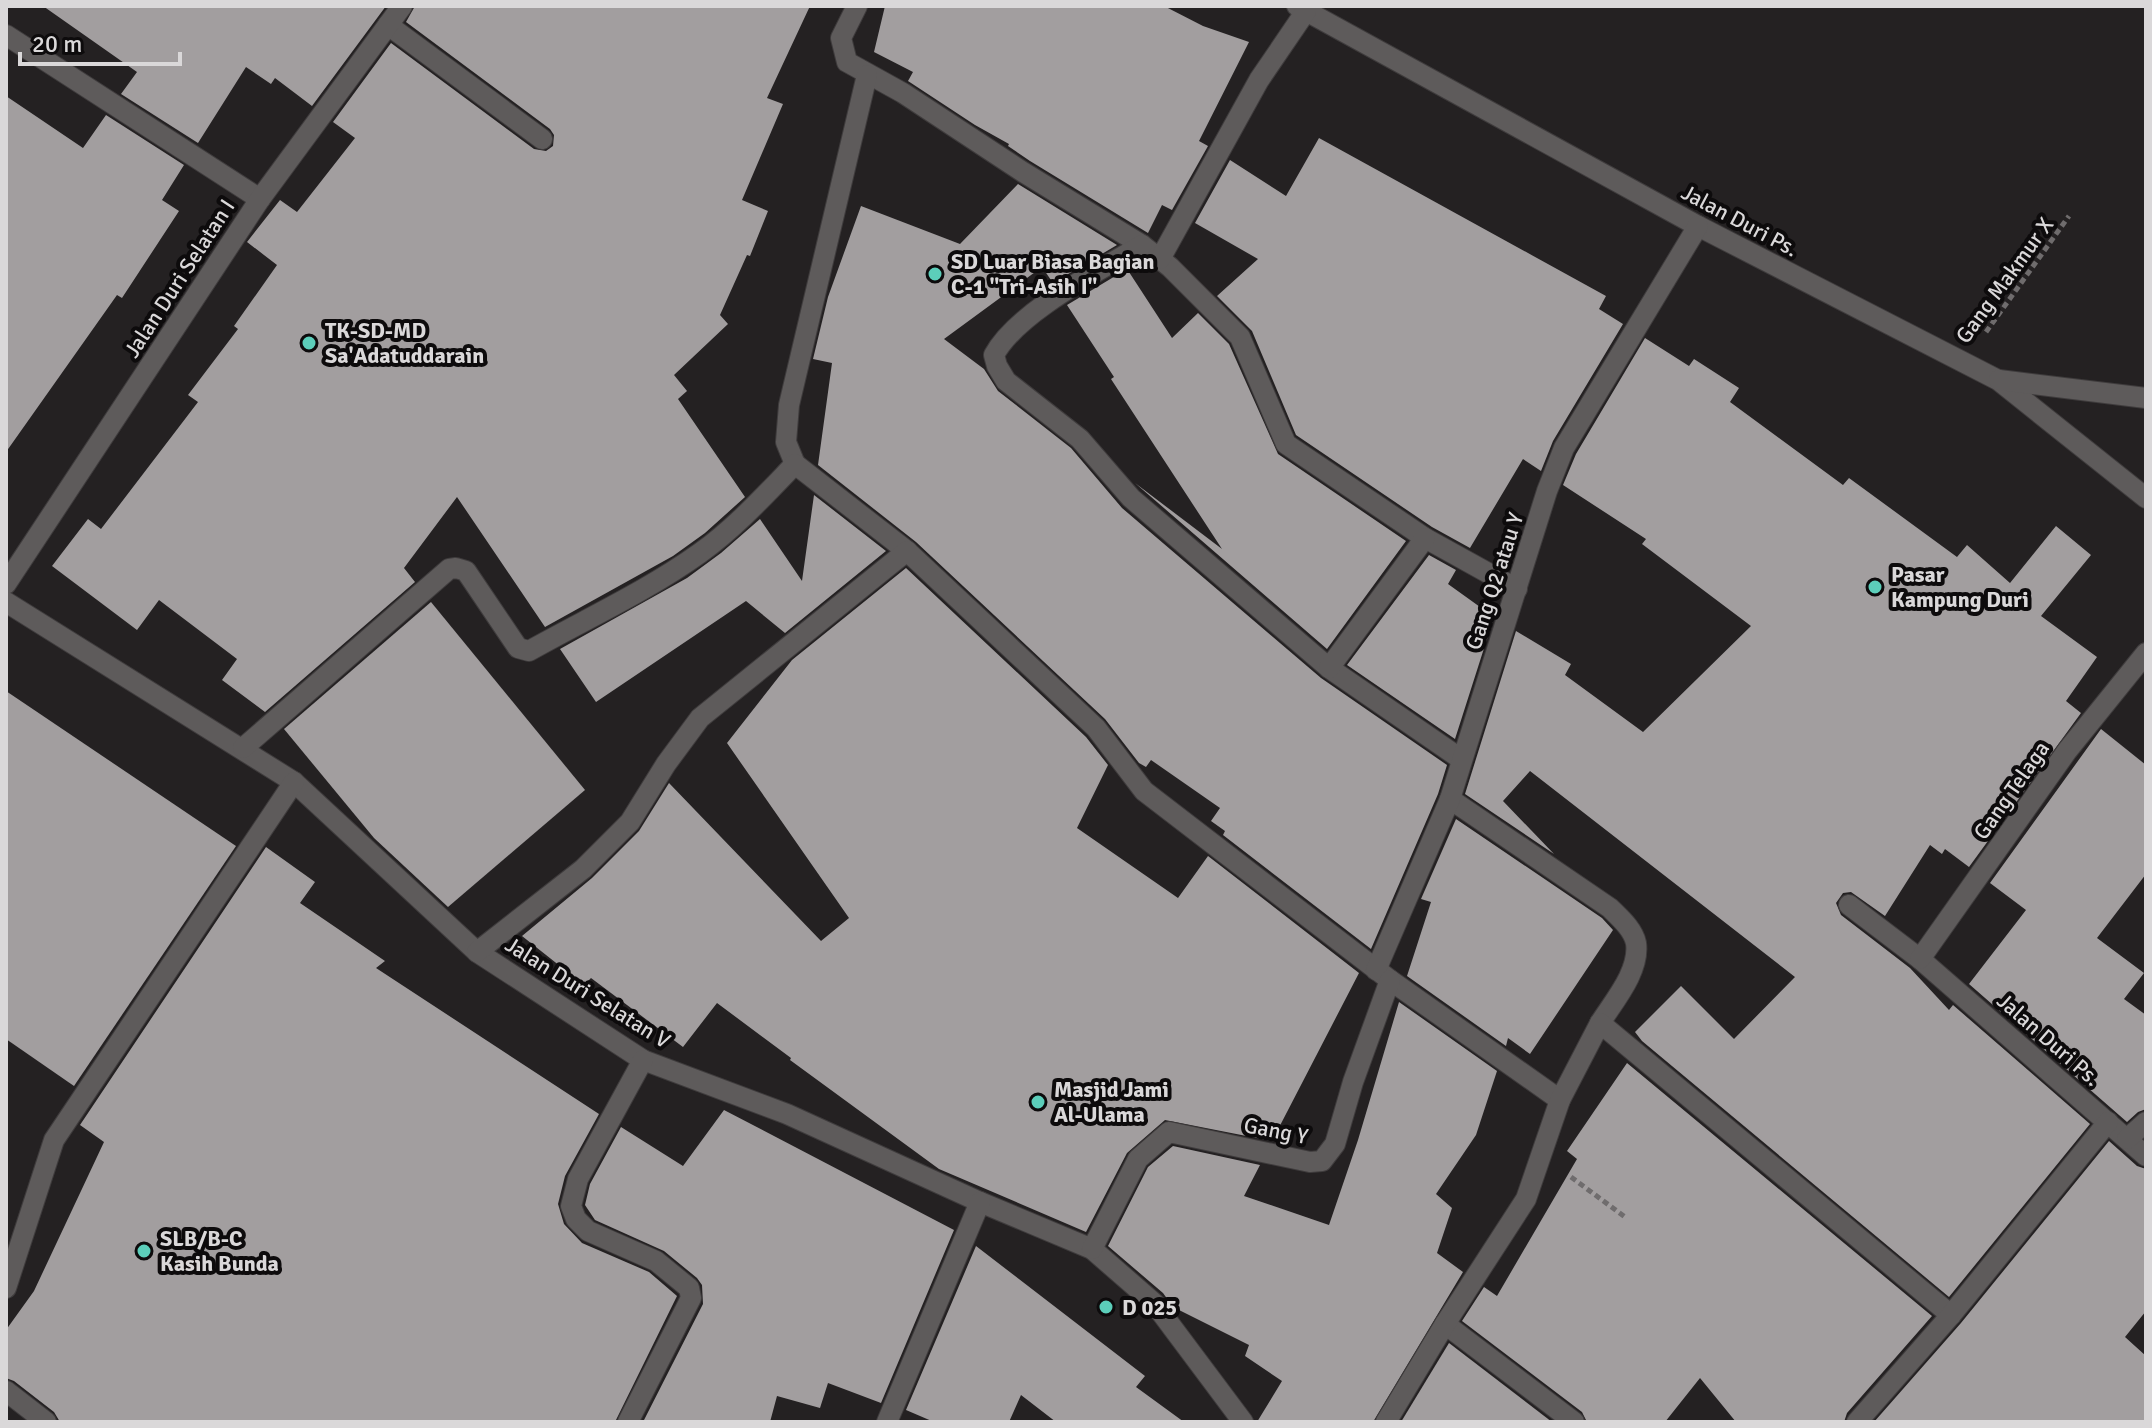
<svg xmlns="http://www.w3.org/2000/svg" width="2152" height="1428" font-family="Signika,sans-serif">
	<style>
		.building { fill: #a29e9f }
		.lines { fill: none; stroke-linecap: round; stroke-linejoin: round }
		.minor-casing { stroke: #3f3c3d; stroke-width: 22 }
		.path { stroke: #6f6c6d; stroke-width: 5; stroke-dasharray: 6 4; stroke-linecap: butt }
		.minor { stroke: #5e5b5b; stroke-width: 20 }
		.poi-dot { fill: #5cceba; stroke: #0d0b0c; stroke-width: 3 }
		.labels { text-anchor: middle; stroke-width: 8; stroke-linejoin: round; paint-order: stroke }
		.street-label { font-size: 22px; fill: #dad8d9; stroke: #0d0b0c }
		.poi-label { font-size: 22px; font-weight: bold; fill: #dad8d9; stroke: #0d0b0c; text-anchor: start }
	</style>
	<rect width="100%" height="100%" fill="#242122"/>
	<g class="building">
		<polygon points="43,6 386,6 312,106 275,78 271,84 246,67 198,143 121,94 137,72"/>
		<polygon points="415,6 810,6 767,98 783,104 742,200 768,211 750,256 747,255 720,315 728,324 674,375 687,391 678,399 745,497 705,533 673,556 545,627 457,497 404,568 415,582 265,712 222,680 237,659 159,600 137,630 52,566 88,519 101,529 198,402 188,395 238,329 234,326 277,265 247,242 280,200 297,212 355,138 333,122 391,43 534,149 546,151 553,146 554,135 550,129 406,22"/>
		<polygon points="885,6 1164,6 1203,26 1249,42 1199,141 1208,146 1172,210 1162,205 1148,233 1030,161 1008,146 1009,144 975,125 908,81 913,72 874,52"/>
		<polygon points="6,96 83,148 106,115 184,165 162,200 179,211 122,298 117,295 6,452"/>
		<polygon points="1319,138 1606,296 1599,309 1623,324 1553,441 1541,471 1523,459 1470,548 1432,527 1296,435 1252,331 1217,296 1258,259 1195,223 1230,160 1286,196"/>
		<polygon points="1018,184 1117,245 1053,283 1042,267 944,339 984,369 998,391 1071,448 1122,508 1321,678 1447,765 1438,794 1371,949 1223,835 1225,831 1211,821 1220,808 1151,760 1146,767 1139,763 1105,719 916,542 818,465 832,363 813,359 828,297 861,206 960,244"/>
		<polygon points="1132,266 1129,272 1172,338 1198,313 1229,344 1278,454 1406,541 1327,649 1135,483 1222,549 1111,379 1114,377 1067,305"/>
		<polygon points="1645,338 1689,366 1694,359 1739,388 1730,402 1843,485 1849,478 1957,557 1967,545 2010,583 2056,526 2091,555 2041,616 2097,657 2066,701 2081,713 1969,867 1945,849 1942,854 1930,845 1885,916 1851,892 1843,893 1836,903 1841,915 1910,968 1949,1010 1953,1005 2090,1124 1949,1297 1642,1041 1635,1032 1681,986 1734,1039 1795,977 1530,771 1503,801 1554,854 1465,794 1516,631 1571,664 1565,675 1643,732 1751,626 1642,544 1646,539 1563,485 1576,454"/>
		<polygon points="814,495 886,551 785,633 746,601 596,702 560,649 687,578 721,553 760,519 802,581"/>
		<polygon points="1429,555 1456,570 1448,584 1494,617 1455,739 1347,665"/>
		<polygon points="906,568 1086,737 1108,765 1077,828 1178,898 1208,856 1359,973 1272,1141 1165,1120 1127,1153 1086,1232 939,1169 790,1060 791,1058 717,1003 683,1047 591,978 584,985 522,936 592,878 639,831 669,783 821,941 849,918 727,743 792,660"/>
		<polygon points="431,602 585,790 448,907 374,838 284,729"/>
		<polygon points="6,691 236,846 74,1086 6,1039"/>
		<polygon points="2101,729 2146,765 2146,874 2097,938 2144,973 2124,999 2146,1015 2146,1109 2138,1112 2127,1122 1969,984 2026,910 1990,883"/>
		<polygon points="1456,819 1602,918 1613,930 1530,1054 1508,1038 1506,1046 1407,976 1431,902 1421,899"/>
		<polygon points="266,847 315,882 300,903 385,961 376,968 599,1114 565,1176 558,1204 564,1224 582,1243 649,1272 677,1296 615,1422 60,1422 54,1412 14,1381 6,1378 6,1330 34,1291 104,1142 80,1125"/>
		<polygon points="1399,1002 1497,1071 1476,1135 1436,1194 1452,1208 1437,1253 1463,1272 1373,1422 1257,1422 1282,1381 1245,1356 1249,1345 1173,1307 1163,1293 1108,1246 1148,1167 1173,1146 1260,1165 1244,1196 1329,1225 1358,1140"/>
		<polygon points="1627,1063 1932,1316 1847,1413 1844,1422 1736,1422 1700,1378 1665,1422 1587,1422 1582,1412 1462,1321 1484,1287 1497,1296 1577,1159 1567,1151"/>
		<polygon points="724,1110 954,1230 881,1403 828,1383 820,1408 777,1396 770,1422 643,1422 703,1304 702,1285 697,1278 664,1251 595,1220 585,1205 590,1184 621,1127 683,1166"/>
		<polygon points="2109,1141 2137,1166 2146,1169 2146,1311 2125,1337 2146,1356 2146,1422 1874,1422 1961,1323"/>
		<polygon points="976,1246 1145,1376 1136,1387 1184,1422 1056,1422 1021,1395 1009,1422 934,1422 906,1410"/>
		<polygon points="1449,1343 1552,1422 1401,1422"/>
	</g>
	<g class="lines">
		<g class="minor-casing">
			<g id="minor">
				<polyline points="857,6 841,38 847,62 903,93 1023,172 1142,245 1170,267 1240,337 1286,444 1425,538 1517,589"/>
				<polyline points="1297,6 1698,226 1998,380 2146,498"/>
				<polyline points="388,25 542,139"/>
				<polyline points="6,35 260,199"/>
				<path d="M1142,245c-43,26 -125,67 -148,110l3,11 9,15 74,58 51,59 198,170 132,91"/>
				<polyline points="1160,259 1259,80 1306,11"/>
				<polyline points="1999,380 2146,398"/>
				<polyline points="795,464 786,442 789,405 867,75"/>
				<polyline points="6,584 260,199 402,6"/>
				<polyline points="6,602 294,782 477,952 643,1060 787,1114 980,1202 1092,1249 1154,1303 1243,1422"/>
				<polyline points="1329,668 1425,538"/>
				<path d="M243,748l206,-179 7,-1 10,3 52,77 11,3c57,-32 118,-60 171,-98 35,-25 65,-58 95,-89l112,87"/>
				<path d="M1450,799l160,109c10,10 23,21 26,35 4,28 -22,58 -36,80"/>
				<polyline points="1849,905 1920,959 2146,1156"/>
				<polyline points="477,952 583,869 630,822 666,764 700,718 907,551 1096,728 1144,791 1390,980 1560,1100"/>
				<polyline points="1920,959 2067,751 2146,653"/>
				<polyline points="1376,970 1450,799 1547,491 1564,448 1698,226"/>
				<polyline points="2127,1139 2146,1122"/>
				<polyline points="1092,1249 1138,1159 1169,1132 1310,1162 1322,1161 1335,1144 1353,1082 1390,980"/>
				<polyline points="6,1288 54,1140 294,782"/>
				<polyline points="1445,1324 1574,1422"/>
				<polyline points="6,1391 46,1422"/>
				<polyline points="628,1422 691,1298 689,1288 656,1261 588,1231 576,1219 571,1206 578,1179 643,1060"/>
				<polyline points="887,1422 980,1202"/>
				<polyline points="1386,1422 1445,1324 1526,1199 1560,1100 1600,1023 1951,1315"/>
				<polyline points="1857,1422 1951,1315 2108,1122"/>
			</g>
		</g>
		<g class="path">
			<polyline points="1986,332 2069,216"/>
			<polyline points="1571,1177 1625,1217"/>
		</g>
		<use href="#minor" class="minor"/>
	</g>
	<g class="poi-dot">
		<circle cx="935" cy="274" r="8"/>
		<circle cx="309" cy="343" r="8"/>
		<circle cx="1875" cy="587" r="8"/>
		<circle cx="1038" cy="1102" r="8"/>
		<circle cx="144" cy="1251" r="8"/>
		<circle cx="1106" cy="1307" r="8"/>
	</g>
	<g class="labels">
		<g class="street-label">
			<text transform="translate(1740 220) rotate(28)" y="8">Jalan Duri Ps.</text>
			<text transform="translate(179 278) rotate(-57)" y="8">Jalan Duri Selatan I</text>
			<text transform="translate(2004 280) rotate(-54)" y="8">Gang Makmur X</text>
			<text transform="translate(1494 581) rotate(-72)" y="8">Gang Q2 atau Y</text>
			<text transform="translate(2011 790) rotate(-55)" y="8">Gang Telaga</text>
			<text transform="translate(588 992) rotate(32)" y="8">Jalan Duri Selatan V</text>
			<text transform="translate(2049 1039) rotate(41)" y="8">Jalan Duri Ps.</text>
			<text transform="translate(1276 1130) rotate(11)" y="8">Gang Y</text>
		</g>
		<g class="poi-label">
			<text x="951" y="269">SD Luar Biasa Bagian<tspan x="951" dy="25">C-1 "Tri-Asih I"</tspan></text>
			<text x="325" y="338">TK-SD-MD<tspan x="325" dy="25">Sa'Adatuddarain</tspan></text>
			<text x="1891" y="582">Pasar<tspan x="1891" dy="25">Kampung Duri</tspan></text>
			<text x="1054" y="1097">Masjid Jami<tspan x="1054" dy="25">Al-Ulama</tspan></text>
			<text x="160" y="1246">SLB/B-C<tspan x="160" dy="25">Kasih Bunda</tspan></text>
			<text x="1122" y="1315">D 025</text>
		</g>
	</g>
	<rect width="2152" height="1428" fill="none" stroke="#dad8d9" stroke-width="16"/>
	<path d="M20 52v12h160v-12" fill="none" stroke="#dad8d9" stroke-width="4"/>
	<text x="32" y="52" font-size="24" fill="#dad8d9" stroke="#0d0b0c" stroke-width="6" paint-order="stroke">20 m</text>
</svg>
